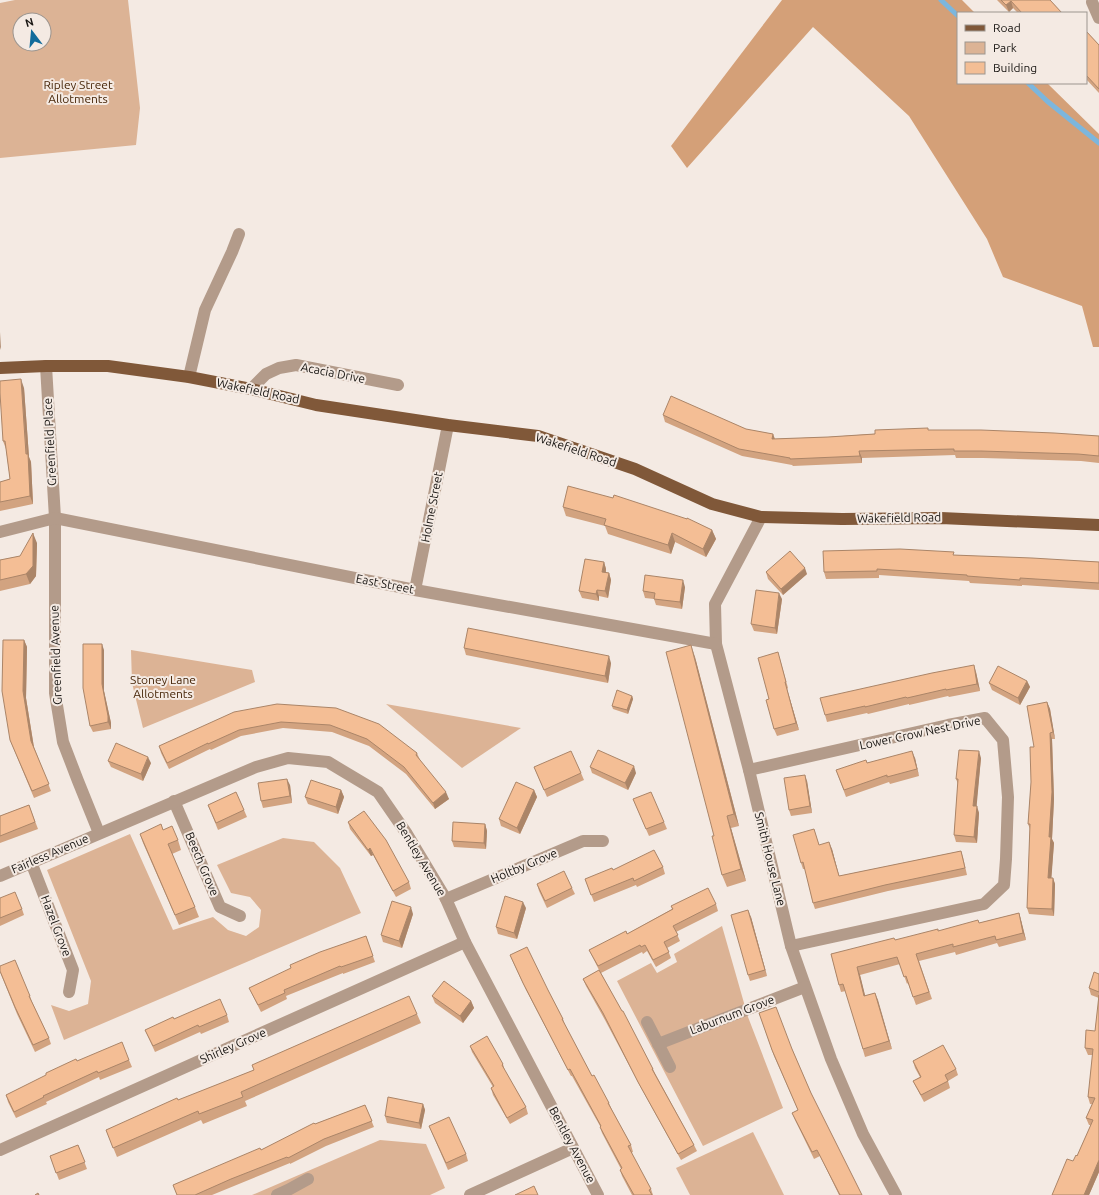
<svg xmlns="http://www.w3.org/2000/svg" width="1099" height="1195" font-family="Ubuntu,sans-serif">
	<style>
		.green { fill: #dcb395; fill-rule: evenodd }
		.forest { fill: #d4a078 }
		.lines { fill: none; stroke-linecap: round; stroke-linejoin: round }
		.stream { stroke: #7cb6dd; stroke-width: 5 }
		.minor { stroke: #b39b8a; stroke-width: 12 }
		.major { stroke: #805839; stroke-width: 12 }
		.wall { fill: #d2a380 }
		.shaded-wall { fill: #ab8568 }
		.building { fill: #f4be95; stroke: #ab8568 }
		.labels { text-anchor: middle; stroke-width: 4; stroke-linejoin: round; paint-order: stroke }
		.park-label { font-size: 12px; fill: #411f00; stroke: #f4eae3 }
		.street-label { font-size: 12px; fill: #181512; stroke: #f4eae3 }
	</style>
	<rect width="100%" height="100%" fill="#f4eae3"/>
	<g class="green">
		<path d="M15,0h113l12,108 -4,37 -136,13v-155zM20,20h24v24h-24z"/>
		<polygon points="131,650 252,670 255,682 143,728 132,683"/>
		<polygon points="386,704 521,728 462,768"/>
		<polygon points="130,834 173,930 213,917 228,930 246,936 259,927 261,910 250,897 231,893 217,865 283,838 314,842 340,868 361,913 64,1040 51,1005 69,1011 88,1004 91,981 47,870"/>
		<polygon points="722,926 748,1017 783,1108 703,1146 617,981 651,963 657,973 677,962 674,954"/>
		<polygon points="753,1132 784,1195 690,1195 676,1168"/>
		<polygon points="380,1140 426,1144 445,1188 430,1195 252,1195"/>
	</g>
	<polygon class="forest" points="782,0 962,0 975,13 958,13 958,83 1047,83 1099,134 1099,347 1093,347 1082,306 1003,277 987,239 909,116 813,27 687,168 671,146"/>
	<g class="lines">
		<g class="stream">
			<polyline points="941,0 958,16"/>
			<polyline points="1028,83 1047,101 1099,143"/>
		</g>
		<g class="minor">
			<polyline points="1092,2 1099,18"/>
			<polyline points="46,366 55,518 55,693 63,742 78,781 99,833"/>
			<polyline points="189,377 205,310 232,252 239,234"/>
			<polyline points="251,389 266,374 279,368 296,365 398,385"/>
			<polyline points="761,517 715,604 716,644 749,770 791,946 831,1059 863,1134 896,1195"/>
			<polyline points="0,532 55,518 415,590 716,644"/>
			<polyline points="415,590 448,425"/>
			<polyline points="749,770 948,725 985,718 1003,740 1008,797 1006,859 1004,885 984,904 791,946"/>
			<polyline points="174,801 220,907 240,916"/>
			<polyline points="31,862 73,970 69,992"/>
			<polyline points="0,876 256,767 288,758 328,762 378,792 407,834 446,899 465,942 598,1195"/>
			<polyline points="446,899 583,841 603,841"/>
			<polyline points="647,1022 670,1067"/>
			<polyline points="658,1044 805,987"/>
			<polyline points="0,1150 465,942"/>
			<polyline points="277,1195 288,1190 308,1179"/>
			<polyline points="470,1195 573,1148"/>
		</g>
		<polyline class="major" points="0,368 46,366 108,366 189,377 251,389 316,405 448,425 538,436 635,469 712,504 761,517 842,519 941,518 1099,525"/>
	</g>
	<g class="wall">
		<polygon points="997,0 1050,0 1062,13 1018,13 1013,8 1009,12"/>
		<polygon points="1086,31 1099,45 1099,93 1086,79"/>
		<polygon points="24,388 29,457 31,462 33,504 0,511 0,482 10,479 6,449 3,441"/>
		<polygon points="663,415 773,434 775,439 828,437 929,430 1099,436 1099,463 1081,461 983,458 956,458 955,455 862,458 862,463 793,466 792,465 742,456 665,422"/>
		<polygon points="563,507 712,530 716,539 706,557 675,542 671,554 608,534 605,526 566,516"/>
		<polygon points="37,543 36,576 30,584 0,591 0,560 20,556"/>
		<polygon points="954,555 1099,562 1099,590 1022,585 1022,586 970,583 969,581 879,575 879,578 826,579 824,572"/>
		<polygon points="604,562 606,569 606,572 609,573 611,580 608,598 599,596 599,601 582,598 579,591"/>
		<polygon points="766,572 807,574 783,595 768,579"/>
		<polygon points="685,587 682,609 656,605 654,599 645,598 643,591"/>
		<polygon points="782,599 777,634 754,631 751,624"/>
		<polygon points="24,640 27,647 26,698 34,747 51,791 34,798 10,740"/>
		<polygon points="464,648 611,663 608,683 466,655"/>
		<polygon points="104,650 104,691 111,723 111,729 93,732 90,726"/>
		<polygon points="695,657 739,826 731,828 746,881 727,887 722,875 714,836"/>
		<polygon points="780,659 788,688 787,689 799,730 777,736 774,729 769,699"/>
		<polygon points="976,672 980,691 949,697 948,696 909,705 909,704 868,714 867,713 827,722 825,715"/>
		<polygon points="1027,681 1030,687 1020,705 992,690 989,683"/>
		<polygon points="632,696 633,699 628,714 613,709 612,706"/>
		<polygon points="1047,702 1050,709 1055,739 1052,739 1054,799 1052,839 1054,843 1051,878 1053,878 1055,884 1054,916 1029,914 1027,908 1030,829 1028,824 1034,747"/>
		<polygon points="277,704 417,753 420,760 449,799 435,809 406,774 369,746 332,732 283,728 241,736 211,750 210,749 169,769 161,753 159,746"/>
		<polygon points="915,758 919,776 890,784 889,782 846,797 836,770 867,763"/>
		<polygon points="981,758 976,806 979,813 977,843 956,842 954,835 958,784 956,779"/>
		<polygon points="108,761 151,763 143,781 111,767"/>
		<polygon points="534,767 581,773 584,780 547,797"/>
		<polygon points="590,767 636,773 628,790 592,773"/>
		<polygon points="807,781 812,813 791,816 789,810"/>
		<polygon points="290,785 292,803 263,808 261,801"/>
		<polygon points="341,790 344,797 338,814 308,804 305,797"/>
		<polygon points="534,790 537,797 520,834 501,826 499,819"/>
		<polygon points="633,799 664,822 667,829 649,836"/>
		<polygon points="29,805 38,829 0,843 0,816"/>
		<polygon points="208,805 244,810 247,817 218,830"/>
		<polygon points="348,822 409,882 411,889 396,897 373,855 371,856 350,829"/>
		<polygon points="485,824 487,831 486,849 454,847 452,841"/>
		<polygon points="814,829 819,845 832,849 839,876 961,851 963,857 967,875 888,891 815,909 813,903 805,869 803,869 801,863"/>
		<polygon points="163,830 178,840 181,850 172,854 195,907 199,917 179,925 143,843 140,834"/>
		<polygon points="663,867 665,874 637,887 636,885 594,902 585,879 613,870"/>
		<polygon points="537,884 572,888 575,894 547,908 539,891"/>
		<polygon points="0,898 22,909 24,915 0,926"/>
		<polygon points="716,904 718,911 676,932 680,941 667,948 671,958 656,967 647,951 643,954 642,952 601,973 653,1069 656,1075 694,1145 697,1151 681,1160 641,1088 605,1020 586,986 583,979 599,970 589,950 627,934 672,909 671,906"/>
		<polygon points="526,908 517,939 498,934 496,927"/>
		<polygon points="1019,913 1021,920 1026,940 999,947 997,943 956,955 955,952 919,961 932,999 916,1005 908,983 907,984 900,964 860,975 865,996 875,993 892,1049 865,1057 846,991 841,992 839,985 831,954 895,940 979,923"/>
		<polygon points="413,914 402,948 383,942 381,935"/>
		<polygon points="751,917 767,976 750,981 748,975"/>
		<polygon points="366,936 375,962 343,974 343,973 286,996 287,999 261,1012 249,988"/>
		<polygon points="510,955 548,990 563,1019 565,1025 592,1076 609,1103 612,1110 631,1145 633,1152 631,1153 651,1189 653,1195 632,1195 622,1176 620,1170 621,1169 602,1133 600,1127 600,1126 572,1076 571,1076 526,990 513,962"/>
		<polygon points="0,972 30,996 32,1002 49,1038 51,1044 35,1052 17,1014"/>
		<polygon points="1099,974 1099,1172 1089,1195 1052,1195 1073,1161 1077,1156 1091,1125 1089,1125 1086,1118 1092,1104 1090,1104 1088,1097 1093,1055 1088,1055 1085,1048 1095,1031 1099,998 1091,995 1089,988"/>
		<polygon points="432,996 471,1001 474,1008 463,1023 435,1003"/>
		<polygon points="759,1013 792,1049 811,1093 862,1195 839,1195 820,1156 814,1159 795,1120 792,1113 798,1110 774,1056"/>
		<polygon points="417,1014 421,1023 245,1101 247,1106 203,1124 201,1120 117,1157 106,1130 254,1070 252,1065"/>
		<polygon points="227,1015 229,1022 201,1034 200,1032 155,1052 145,1030 174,1019"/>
		<polygon points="470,1046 503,1064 505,1071 526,1107 528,1114 510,1124 493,1095 491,1088 493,1087 472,1052"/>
		<polygon points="129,1060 132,1067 100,1080 99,1077 46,1102 47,1104 16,1118 8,1102 6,1095 77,1061"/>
		<polygon points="913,1061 956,1069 958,1075 948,1081 950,1088 924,1102 916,1087 913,1081 920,1077 915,1068"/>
		<polygon points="423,1104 425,1110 421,1129 387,1123 385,1116"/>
		<polygon points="365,1105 374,1127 326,1146 290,1164 290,1163 212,1195 177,1195 173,1185 261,1150 315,1124"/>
		<polygon points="429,1126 466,1154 468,1161 448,1170"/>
		<polygon points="78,1145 87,1169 59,1180 50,1156"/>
	</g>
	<g class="shaded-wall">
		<polygon points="1011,1 1013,8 1009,12 1006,5"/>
		<polygon points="0,331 0,332 1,350 0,347"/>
		<polygon points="21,379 24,388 29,457 31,462 33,504 30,496"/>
		<polygon points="773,434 775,440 772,439"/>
		<polygon points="859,451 862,458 862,463 860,456"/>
		<polygon points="712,530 716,539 706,557 703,549"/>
		<polygon points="33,533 37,543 36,576 30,584 26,574"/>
		<polygon points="672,533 675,542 671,554 668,545"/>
		<polygon points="604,562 606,569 605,579 602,572"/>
		<polygon points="805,568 807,574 783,595 781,589"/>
		<polygon points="609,573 611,580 608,598 605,591"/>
		<polygon points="683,580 685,587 682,609 680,602"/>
		<polygon points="597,590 599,596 599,601 596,594"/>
		<polygon points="779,593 782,599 777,634 775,628"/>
		<polygon points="24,640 27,647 26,698 34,748 31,741 23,691"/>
		<polygon points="102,644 104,650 104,691 111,723 111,729 108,722 102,684"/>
		<polygon points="691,645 695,657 739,826 734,814"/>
		<polygon points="609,656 611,663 608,683 605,676"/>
		<polygon points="974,665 976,672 980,691 977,684"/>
		<polygon points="1027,681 1030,687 1020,705 1018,698"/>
		<polygon points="785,682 787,689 799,730 796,723"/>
		<polygon points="632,696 633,699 628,714 627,710"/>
		<polygon points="1047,702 1050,709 1055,739 1053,732"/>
		<polygon points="1050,733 1052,739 1054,799 1052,839 1054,843 1051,884 1048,878"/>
		<polygon points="912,751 915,758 919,776 917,769"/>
		<polygon points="979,751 981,758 976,813 973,806"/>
		<polygon points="148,757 151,763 143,781 141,774"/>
		<polygon points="634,766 636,773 628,790 625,783"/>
		<polygon points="805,775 807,781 812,813 810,806"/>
		<polygon points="287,779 290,785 292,803 290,796"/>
		<polygon points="341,790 344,797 338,814 336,807"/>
		<polygon points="534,790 537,797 520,834 517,828"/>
		<polygon points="446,792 449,799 435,809 433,803"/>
		<polygon points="977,806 979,813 977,843 974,837"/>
		<polygon points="727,816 731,828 746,881 741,869"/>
		<polygon points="485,824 487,831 486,849 484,843"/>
		<polygon points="829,842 832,849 841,883 839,876"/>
		<polygon points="370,848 373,855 371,856 368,850"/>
		<polygon points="1053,878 1055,884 1054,916 1052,909"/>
		<polygon points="523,902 526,908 517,939 514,933"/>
		<polygon points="411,907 413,914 402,948 399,941"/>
		<polygon points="748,910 751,917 767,976 765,970"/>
		<polygon points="1019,913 1021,920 1026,940 1023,933"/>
		<polygon points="857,967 860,975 867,1003 864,996"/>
		<polygon points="875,993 878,1000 892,1049 889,1041"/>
		<polygon points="471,1001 474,1008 463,1023 460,1016"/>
		<polygon points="423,1104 425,1110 421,1129 419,1123"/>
		<polygon points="1099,1160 1099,1172 1089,1195 1084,1195"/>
	</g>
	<g class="building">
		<polygon points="1001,0 1050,0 1062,13 1022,13 1011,1 1006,5"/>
		<polygon points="1086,31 1099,45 1099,89 1086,75"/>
		<polygon points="21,379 26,454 28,454 30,496 0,502 0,482 10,479 5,441 3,441 0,393 0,381"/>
		<polygon points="671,396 746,429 773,434 772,439 828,437 875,434 875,430 928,428 928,430 981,430 1054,433 1099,436 1099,456 1078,454 981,451 954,451 954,449 859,451 860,456 790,459 790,458 739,449 663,415"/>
		<polygon points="568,486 613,498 614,495 687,519 687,518 712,530 703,549 672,533 668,545 604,525 606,519 563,507"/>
		<polygon points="33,533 33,566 26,574 0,580 0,560 20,556"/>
		<polygon points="900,549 954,552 953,555 1032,558 1099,562 1099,583 1020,578 1020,580 967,576 967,575 877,569 877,571 824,572 823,551"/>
		<polygon points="790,551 805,568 781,589 766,572"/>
		<polygon points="585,559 604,562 602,572 609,573 605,591 597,590 596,594 579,591"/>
		<polygon points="645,575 683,580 680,602 654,599 655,593 643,591"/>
		<polygon points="756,590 779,593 775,628 751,624"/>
		<polygon points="468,628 609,656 605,676 464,648"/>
		<polygon points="3,640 24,640 23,691 31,741 49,784 32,791 10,740 2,691"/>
		<polygon points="83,644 102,644 102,684 108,716 108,722 90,726 83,688"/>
		<polygon points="691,645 734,814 727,816 741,869 722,875 712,836 714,836 666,652"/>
		<polygon points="778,652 786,682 785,682 796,723 774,729 766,700 769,699 758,658"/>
		<polygon points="974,665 977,684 946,690 946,689 907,698 906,697 865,707 865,706 825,715 820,698 932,673"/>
		<polygon points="998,666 1027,681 1018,698 989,683"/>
		<polygon points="617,690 632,696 627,710 612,706"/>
		<polygon points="1047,702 1053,732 1050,733 1052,792 1049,837 1051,837 1048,878 1053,878 1052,909 1027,908 1030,824 1028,824 1031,782 1030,747 1034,747 1027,706"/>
		<polygon points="277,704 336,708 379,724 417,753 416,755 446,792 433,803 404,767 367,739 330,725 281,722 239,730 208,744 208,743 167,763 159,746 234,712"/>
		<polygon points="116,743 148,757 141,774 108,761"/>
		<polygon points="598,750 634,766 625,783 590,767"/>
		<polygon points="959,750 979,751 973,806 977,806 974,837 954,835 958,779 956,779"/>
		<polygon points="571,751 581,773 544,790 534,767"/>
		<polygon points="912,751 917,769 887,777 887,775 844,790 836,770 866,760 867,763"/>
		<polygon points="805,775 810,806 789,810 784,778"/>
		<polygon points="287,779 290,796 261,801 258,783"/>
		<polygon points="311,780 341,790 336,807 305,797"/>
		<polygon points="516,782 534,790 517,828 499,819"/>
		<polygon points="236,792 244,810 216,823 208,805"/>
		<polygon points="651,792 664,822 646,829 633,799"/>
		<polygon points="29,805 35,822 0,836 0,816"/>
		<polygon points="364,811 386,840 409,882 393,891 370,848 368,850 348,822"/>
		<polygon points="453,822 485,824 484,843 452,841"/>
		<polygon points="161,824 163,830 172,826 178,840 168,844 195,907 175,915 140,834"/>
		<polygon points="814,829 819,845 829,842 839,876 961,851 965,868 885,885 813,903 803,862 801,863 793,835"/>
		<polygon points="654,850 663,867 634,881 633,878 591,895 585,879 612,868 613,870"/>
		<polygon points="564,871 572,888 545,901 537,884"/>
		<polygon points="708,888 716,904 673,926 678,935 664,942 669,952 653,960 645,945 641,947 640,945 598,966 589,950 626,931 627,934 673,909 671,906"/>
		<polygon points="15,892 22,909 0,918 0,898"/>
		<polygon points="505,896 523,902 514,933 496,927"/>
		<polygon points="392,901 411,907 399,941 381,935"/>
		<polygon points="748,910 765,970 748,975 731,915"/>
		<polygon points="1019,913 1023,933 996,940 995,936 953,947 953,944 916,954 929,992 913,997 906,976 904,977 897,957 857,967 864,996 875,993 889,1041 863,1049 843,984 839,985 831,954 894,938 895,940 938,929 938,931 978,920 979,923"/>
		<polygon points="366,936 373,956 341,967 340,966 284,990 285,993 258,1005 249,988 291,968 290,965 320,952"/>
		<polygon points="527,947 548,990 563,1019 562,1019 592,1076 594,1075 609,1103 608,1103 631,1145 628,1146 651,1189 649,1190 652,1195 634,1195 620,1170 622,1168 600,1127 601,1126 570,1069 568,1070 523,983 510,955"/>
		<polygon points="15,960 30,996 29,996 49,1038 33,1045 15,1007 0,971 0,966"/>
		<polygon points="599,970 622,1011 623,1011 653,1069 652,1069 694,1145 678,1154 638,1082 603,1013 583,979"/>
		<polygon points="1094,972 1099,974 1099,992 1089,988"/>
		<polygon points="444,981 471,1001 460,1016 432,996"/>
		<polygon points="1099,995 1099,1160 1084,1195 1052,1195 1067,1159 1073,1161 1076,1155 1077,1156 1093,1120 1086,1118 1095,1098 1088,1097 1093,1049 1085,1048 1086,1030 1095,1031"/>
		<polygon points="409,996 417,1014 241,1092 243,1097 199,1114 198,1111 113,1148 106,1130 177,1098 178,1100 254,1070 252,1065"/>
		<polygon points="220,999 227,1015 199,1027 198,1025 153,1046 145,1030 173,1017 174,1019"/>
		<polygon points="776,1007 792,1049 811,1093 862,1195 840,1195 817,1150 812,1152 792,1113 798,1110 772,1050 759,1013"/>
		<polygon points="487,1036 503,1064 502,1065 526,1107 507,1118 491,1088 494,1086 470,1046"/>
		<polygon points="122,1042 129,1060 98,1073 97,1071 43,1096 44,1097 14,1112 6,1095 46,1075 46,1073 76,1059 77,1061"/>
		<polygon points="943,1045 956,1069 945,1075 948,1081 921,1095 913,1081 921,1077 913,1061"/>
		<polygon points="388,1097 423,1104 419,1123 385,1116"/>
		<polygon points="365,1105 372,1121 324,1139 288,1158 287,1157 231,1179 195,1195 177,1195 173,1185 260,1148 261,1150 314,1123 315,1124"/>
		<polygon points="449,1117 466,1154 446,1163 429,1126"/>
		<polygon points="78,1145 85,1162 56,1173 50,1156"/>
		<polygon points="534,1186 538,1195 515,1195"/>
		<polygon points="38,1193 39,1195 35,1195"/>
	</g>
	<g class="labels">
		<g class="park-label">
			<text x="78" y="89">Ripley Street<tspan x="78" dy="14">Allotments</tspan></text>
			<text x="163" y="684">Stoney Lane<tspan x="163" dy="14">Allotments</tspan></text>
		</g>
		<g class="street-label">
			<text transform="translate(333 373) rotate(11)" y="4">Acacia Drive</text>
			<text transform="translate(258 391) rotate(12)" y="4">Wakefield Road</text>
			<text transform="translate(50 442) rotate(-93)" y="4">Greenfield Place</text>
			<text transform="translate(576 450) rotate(18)" y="4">Wakefield Road</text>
			<text transform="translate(432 507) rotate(-79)" y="4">Holme Street</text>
			<text transform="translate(899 518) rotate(-1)" y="4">Wakefield Road</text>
			<text transform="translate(385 584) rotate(11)" y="4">East Street</text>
			<text transform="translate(56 655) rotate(-92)" y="4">Greenfield Avenue</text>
			<text transform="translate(920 733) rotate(-12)" y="4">Lower Crow Nest Drive</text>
			<text transform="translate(50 854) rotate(-23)" y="4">Fairless Avenue</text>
			<text transform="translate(421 859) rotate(59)" y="4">Bentley Avenue</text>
			<text transform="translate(770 859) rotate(76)" y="4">Smith House Lane</text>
			<text transform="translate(202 864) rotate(67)" y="4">Beech Grove</text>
			<text transform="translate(524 866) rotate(-23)" y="4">Holtby Grove</text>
			<text transform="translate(56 926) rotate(69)" y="4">Hazel Grove</text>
			<text transform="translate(732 1015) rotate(-21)" y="4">Laburnum Grove</text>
			<text transform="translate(233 1046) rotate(-24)" y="4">Shirley Grove</text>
			<text transform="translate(572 1145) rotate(62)" y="4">Bentley Avenue</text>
		</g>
	</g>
	<rect x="957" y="12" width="130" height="72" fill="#f4eae3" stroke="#9c958f"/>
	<rect x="965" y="25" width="20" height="6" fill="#805839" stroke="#9c958f"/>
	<text x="993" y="32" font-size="12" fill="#181512">Road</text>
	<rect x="965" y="42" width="20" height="12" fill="#dcb395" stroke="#9c958f"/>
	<text x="993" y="52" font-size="12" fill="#181512">Park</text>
	<rect x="965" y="62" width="20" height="12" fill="#f4be95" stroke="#9c958f"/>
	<text x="993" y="72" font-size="12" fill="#181512">Building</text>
	<g transform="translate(32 32) rotate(344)"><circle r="19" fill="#f4eae3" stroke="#9c958f"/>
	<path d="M0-3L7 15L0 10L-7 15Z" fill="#116b9b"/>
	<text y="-6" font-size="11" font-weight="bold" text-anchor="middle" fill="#181512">N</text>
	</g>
</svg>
